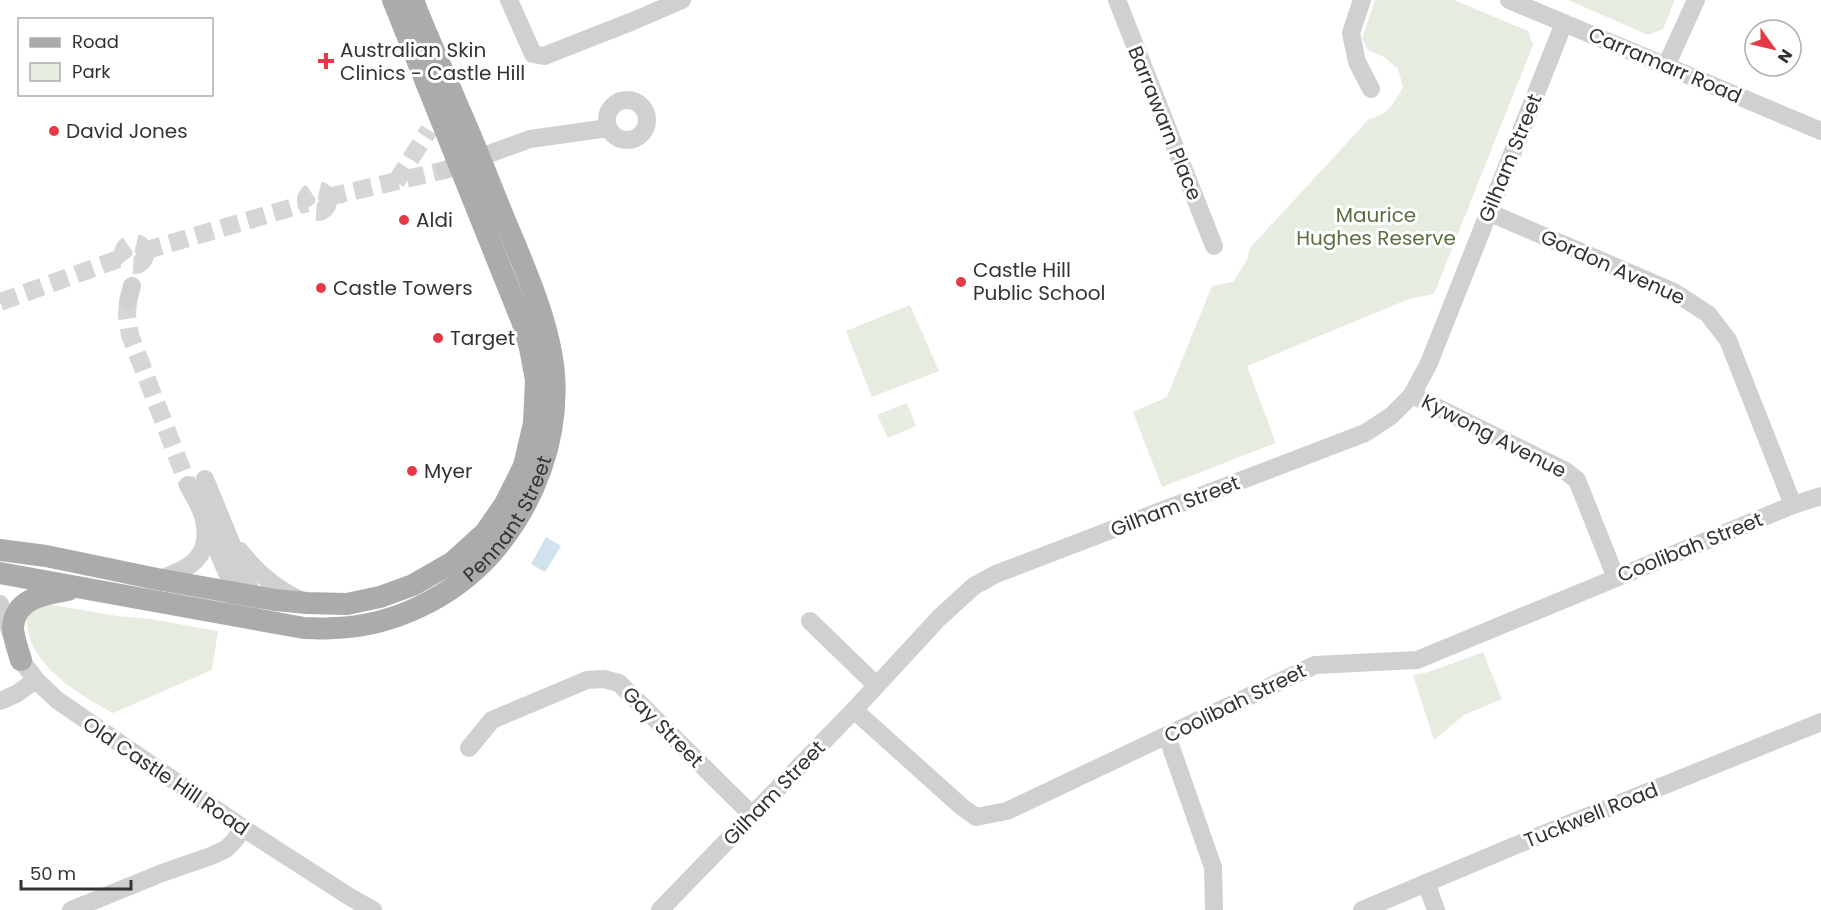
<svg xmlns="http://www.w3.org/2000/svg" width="1821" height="910" font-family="Poppins,sans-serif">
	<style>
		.green { fill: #e6ecdf }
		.water { fill: #cfe2ee }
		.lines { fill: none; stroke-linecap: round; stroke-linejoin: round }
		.minor-tunnel { stroke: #d6d6d6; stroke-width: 18; stroke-dasharray: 18 9; stroke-linecap: butt }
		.minor { stroke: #d0d0d0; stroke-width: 18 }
		.major { stroke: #ababab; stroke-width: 22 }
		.poi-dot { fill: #e63946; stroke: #fff; stroke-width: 2 }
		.labels { text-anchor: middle; stroke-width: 6; stroke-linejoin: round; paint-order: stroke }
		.poi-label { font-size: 20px; fill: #333; stroke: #fff; text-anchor: start }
		.street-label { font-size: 20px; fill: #333; stroke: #fff }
		.park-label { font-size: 20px; fill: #56703f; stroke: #fff }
	</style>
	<rect width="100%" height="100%" fill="#fff"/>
	<g class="green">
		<path d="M1375,0h79l74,31 5,14 -99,249 -25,5 -162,67 29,77 -114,44 -29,-75 34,-15 45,-111 21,-4 15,-24 1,-9 120,-130c19,-4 25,-16 34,-32l-5,-18 -14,-12 -16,-7 -6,-11z"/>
		<polygon points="1568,0 1675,0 1663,29 1648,35"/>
		<polygon points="910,305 939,371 872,397 846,331"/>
		<polygon points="907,403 916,426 888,438 877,415"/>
		<path d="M47,604l70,12 33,3 68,12 -6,39 -99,43c-34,-19 -88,-49 -86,-96l2,-4z"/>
		<polygon points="1483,652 1502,699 1464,715 1434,740 1413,675 1429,672"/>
	</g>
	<polygon class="water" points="546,537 561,546 545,572 531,564"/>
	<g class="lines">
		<g class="minor-tunnel">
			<polyline points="396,182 429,130"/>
			<circle cx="317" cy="201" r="11"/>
			<polyline points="328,197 445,170"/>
			<circle cx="134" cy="254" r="11"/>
			<polyline points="144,251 307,203"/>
			<polyline points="128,301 127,315 130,335 188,485"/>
			<polyline points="0,302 124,257"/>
		</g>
		<g class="minor">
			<polyline points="509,0 533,54 544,56 633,21 682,0"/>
			<polyline points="1117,0 1214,246"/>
			<polyline points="1362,0 1351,33 1357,62 1371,89"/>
			<polyline points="1509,0 1821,131"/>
			<polyline points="1666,66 1696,0"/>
			<circle cx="627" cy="120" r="20"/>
			<polyline points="445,170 530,139 608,128"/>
			<polyline points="1488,212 1674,292 1708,314 1728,340 1793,505"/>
			<polyline points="128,301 132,286"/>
			<polyline points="1412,395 1564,470 1577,480 1616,578"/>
			<polyline points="205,479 253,596 251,605"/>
			<polyline points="206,525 236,593 234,602"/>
			<path d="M240,551c16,21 38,39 62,50"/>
			<path d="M159,579c31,-10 53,-22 45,-59 -2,-12 -11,-24 -16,-35"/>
			<polyline points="0,604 21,660 36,680 57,700 243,828 350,897 373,910"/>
			<polyline points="810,621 876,685"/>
			<polyline points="0,701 16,694 36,680"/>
			<polyline points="854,710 962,807 976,817 1007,811 1315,665 1417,660 1793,505 1821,496"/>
			<polyline points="1167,736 1213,867 1214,910"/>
			<polyline points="469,748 492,720 587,680 604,679 619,683 752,815"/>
			<polyline points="1426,883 1436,910"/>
			<polyline points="71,910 162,873 211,856 226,849 234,841 243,828"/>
			<polyline points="660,910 854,710 939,618 974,586 996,574 1365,433 1391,416 1412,395 1429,363 1564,23"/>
			<polyline points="1362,910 1514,846 1821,722"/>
		</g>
		<g class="major">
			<polyline points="0,550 46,556 157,579 275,600 307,603 347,604 380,597 413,585 453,562 485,533 505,504 524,466 534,423 536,380 530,348 522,321 393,0"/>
			<path id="s1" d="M0,573l304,55c10,0 21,1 31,0 59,-2 117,-31 156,-74 43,-49 68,-115 63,-180 -4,-49 -29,-106 -48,-151 -16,-38 -30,-77 -47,-114 -15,-36 -32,-72 -46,-109"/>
			<path d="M21,660c-3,-10 -8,-23 -8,-33 2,-29 32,-33 55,-37"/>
		</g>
	</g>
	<g class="poi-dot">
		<path d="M323 52h6v6h6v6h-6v6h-6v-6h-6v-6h6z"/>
		<circle cx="54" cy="131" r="6"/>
		<circle cx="404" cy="220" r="6"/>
		<circle cx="961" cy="282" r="6"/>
		<circle cx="321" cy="288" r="6"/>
		<circle cx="438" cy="338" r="6"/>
		<circle cx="412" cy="471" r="6"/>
	</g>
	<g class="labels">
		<g class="poi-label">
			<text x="340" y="57">Australian Skin<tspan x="340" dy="23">Clinics - Castle Hill</tspan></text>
			<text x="66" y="138">David Jones</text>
			<text x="416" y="227">Aldi</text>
			<text x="973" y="277">Castle Hill<tspan x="973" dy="23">Public School</tspan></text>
			<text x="333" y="295">Castle Towers</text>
			<text x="450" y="345">Target</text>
			<text x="424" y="478">Myer</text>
		</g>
		<g class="street-label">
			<text transform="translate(1665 65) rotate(23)" y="7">Carramarr Road</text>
			<text transform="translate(1165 123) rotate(68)" y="7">Barrawarn Place</text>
			<text transform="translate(1510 158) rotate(-68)" y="7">Gilham Street</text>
			<text transform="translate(1613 267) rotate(24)" y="7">Gordon Avenue</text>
			<text transform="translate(1494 436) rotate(27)" y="7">Kywong Avenue</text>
			<text transform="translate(1175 506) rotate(-21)" y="7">Gilham Street</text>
			<text dy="7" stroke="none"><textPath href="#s1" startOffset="556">Pennant Street</textPath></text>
			<text transform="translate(1690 547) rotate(-22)" y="7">Coolibah Street</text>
			<text transform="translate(1235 703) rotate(-26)" y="7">Coolibah Street</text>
			<text transform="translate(663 727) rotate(45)" y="7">Gay Street</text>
			<text transform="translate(166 776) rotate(34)" y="7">Old Castle Hill Road</text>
			<text transform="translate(774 793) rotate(-46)" y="7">Gilham Street</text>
			<text transform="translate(1591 815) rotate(-22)" y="7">Tuckwell Road</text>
		</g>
		<g class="park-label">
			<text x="1376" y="222">Maurice<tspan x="1376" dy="23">Hughes Reserve</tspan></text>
		</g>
	</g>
	<rect x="18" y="18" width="195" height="78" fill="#ffffff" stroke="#adadad" stroke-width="1.5"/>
	<rect x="30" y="38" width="30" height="9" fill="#ababab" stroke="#adadad" stroke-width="1.5"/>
	<text x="72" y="48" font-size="18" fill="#333333">Road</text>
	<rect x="30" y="63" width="30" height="18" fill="#e6ecdf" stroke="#adadad" stroke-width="1.5"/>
	<text x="72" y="78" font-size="18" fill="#333333">Park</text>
	<g transform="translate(1773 48) rotate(124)"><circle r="28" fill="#ffffff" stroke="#adadad" stroke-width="1.5"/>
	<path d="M0-4.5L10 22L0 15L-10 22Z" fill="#e63946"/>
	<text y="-9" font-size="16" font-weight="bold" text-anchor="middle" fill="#333333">N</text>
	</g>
	<path d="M21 880v9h110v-9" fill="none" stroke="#333333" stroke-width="3"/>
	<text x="30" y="880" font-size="18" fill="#333333" stroke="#ffffff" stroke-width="4.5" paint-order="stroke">50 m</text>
</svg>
